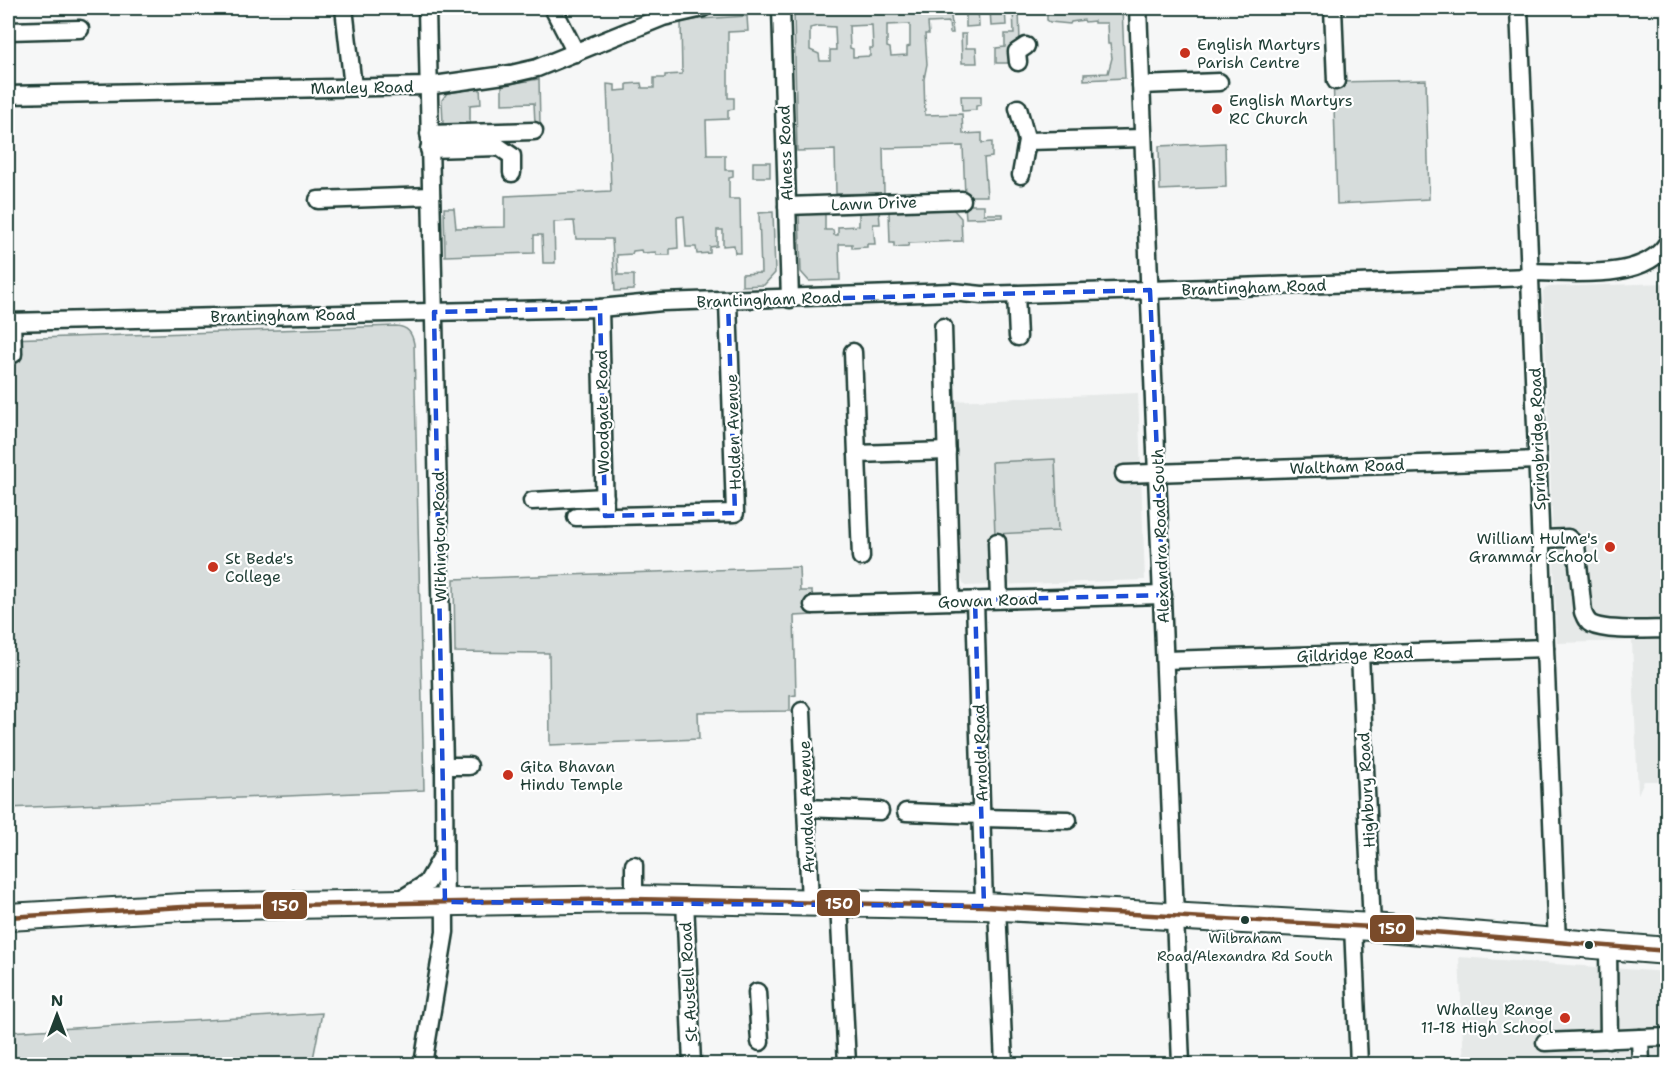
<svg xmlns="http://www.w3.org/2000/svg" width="1675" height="1072" font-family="'Shantell Sans',sans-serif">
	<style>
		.built { fill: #e6e9e8 }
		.green { fill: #d6dcdb; stroke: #7a8c88; stroke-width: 1.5; fill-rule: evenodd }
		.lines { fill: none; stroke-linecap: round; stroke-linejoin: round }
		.minor-casing { stroke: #1f3d34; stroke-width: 21 }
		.highway-casing { stroke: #1f3d34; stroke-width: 30 }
		.minor { stroke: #fff; stroke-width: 16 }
		.highway { stroke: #fff; stroke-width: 26 }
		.bus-1-casing { stroke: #fff; stroke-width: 9 }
		.bus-1 { stroke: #7a4b2a; stroke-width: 4.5 }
		.marked { fill: none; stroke: #1d4ed8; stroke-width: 4.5; stroke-dasharray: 12 8; stroke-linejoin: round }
		.poi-dot { fill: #c8321e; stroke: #fff; stroke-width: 2 }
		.bus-dot { fill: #1f3d34; stroke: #fff; stroke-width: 2 }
		.labels { text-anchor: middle; stroke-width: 4.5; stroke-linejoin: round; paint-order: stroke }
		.bus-label { font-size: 14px; fill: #1f3d34; stroke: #fff }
		.poi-label { font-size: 16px; fill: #1f3d34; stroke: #fff; text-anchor: start }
		.street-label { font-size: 16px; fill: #1f3d34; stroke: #fff }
		.line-badge { stroke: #fff; stroke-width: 2 }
		.badge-label { font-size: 16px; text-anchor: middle; font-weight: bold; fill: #fff }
	</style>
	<rect width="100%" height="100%" fill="#f6f7f7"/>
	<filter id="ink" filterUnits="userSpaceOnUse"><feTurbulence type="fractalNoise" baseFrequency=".0167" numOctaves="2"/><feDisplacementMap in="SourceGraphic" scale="12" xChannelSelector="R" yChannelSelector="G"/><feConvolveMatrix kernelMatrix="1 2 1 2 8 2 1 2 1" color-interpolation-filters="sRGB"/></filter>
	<g filter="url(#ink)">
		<g class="built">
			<polygon points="1667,283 1667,781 1644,781 1638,794 1632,641 1557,643 1543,291 1547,287"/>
			<polygon points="1138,393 1145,580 965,586 958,573 952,401"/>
			<polygon points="1459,957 1667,972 1667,1064 1464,1064"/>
		</g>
		<g class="green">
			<path d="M919,8h31l3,25h-3l-1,-11 -21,1 1,11h-4l2,30 -3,15 1,36 37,-1 1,20 19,-1v10l10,-1v15l-8,1 3,38h-22l-2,-50 -80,2 1,45 -48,1 -1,-44 -38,1 -3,-138zM910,24v22l-3,1v8l-16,1 -1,-8 -3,-1v-22zM872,25l1,23h-3v8l-17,1v-8l-3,-1 -1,-22zM818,26l17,1 1,23h-6v11h-10l-1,-7 -9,-4v-22z"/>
			<polygon points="966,8 978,8 979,26 966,27"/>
			<polygon points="990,8 1005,8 1006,25 991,26"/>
			<polygon points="1013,8 1019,8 1020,44 1015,63 996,63 996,48 1005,47 1005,34 1014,34"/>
			<polygon points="1047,8 1122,8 1125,78 1084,80 1084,74 1108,73 1112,58 1110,44 1108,44 1107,23 1094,23 1094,21 1085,22 1084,20 1071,22 1070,24 1050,22 1047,20"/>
			<polygon points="1331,8 1339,82 1426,80 1429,199 1337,204"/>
			<polygon points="747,16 748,31 728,32 728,98 734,98 734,109 728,110 728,119 706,120 707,155 725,155 725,170 733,170 733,177 729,178 729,199 740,199 741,253 735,253 734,245 723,246 723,230 717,230 717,246 710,247 710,253 697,254 696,247 686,247 684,216 677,217 678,248 670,249 670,255 656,255 656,252 642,253 641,250 633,251 632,254 617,255 618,275 634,275 634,290 615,291 612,239 576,239 574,221 554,222 555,263 543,263 542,235 534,235 534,253 445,256 444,208 454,208 456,228 505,227 505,196 611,191 607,84 615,85 615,91 627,90 627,84 641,83 642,88 654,88 654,78 665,78 665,75 682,74 681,22 700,19"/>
			<polygon points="961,34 966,34 966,48 976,48 977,63 962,63"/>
			<polygon points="539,79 540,124 535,124 534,103 502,104 502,85"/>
			<polygon points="480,88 481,104 470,105 470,125 443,125 442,100 447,93"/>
			<polygon points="961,96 981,96 981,105 976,106 976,110 962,111"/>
			<polygon points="1225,143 1226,187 1160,190 1159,146"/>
			<rect x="753" y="162" width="17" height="15"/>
			<polygon points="965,205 984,205 984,214 1003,214 1003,217 966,218"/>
			<polygon points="953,209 961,218 962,241 909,243 908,246 894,247 894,243 890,243 889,211"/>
			<polygon points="879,211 880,224 873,224 875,244 867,244 867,247 852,248 852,244 839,244 840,280 809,281 801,272 799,214 825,213 825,230 833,230 834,235 838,235 838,227 859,226 859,212"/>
			<polygon points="773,212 775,273 764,285 742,286 742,274 761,273 759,213"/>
			<path d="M396,326c12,1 16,7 18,18l10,446 -416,18v-469z"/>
			<polygon points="1055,459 1058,531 995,534 992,462"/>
			<polygon points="799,567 800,591 812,591 813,615 794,616 796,695 790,696 790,711 698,712 699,739 550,745 549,653 455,652 454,579"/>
			<polygon points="322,1013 312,1064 8,1064 8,1032"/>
		</g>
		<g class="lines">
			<g class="minor-casing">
				<g id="minor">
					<polyline points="344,8 353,87"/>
					<polyline points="553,8 576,53"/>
					<polyline points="781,8 790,299"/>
					<polyline points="1138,8 1181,1064"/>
					<polyline points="1333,8 1336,81"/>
					<polyline points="1519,8 1557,943"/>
					<polyline points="8,31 80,29"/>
					<polyline points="1018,62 1017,52 1026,46"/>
					<polyline points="1141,85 1219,82"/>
					<polyline points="8,95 427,86 511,74 537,68 663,17 703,8"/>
					<polyline points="1018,108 1027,141 1021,175"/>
					<polyline points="429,134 534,131"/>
					<polyline points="1027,141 1143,138"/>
					<polyline points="429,149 499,147 512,156 512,173"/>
					<polyline points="318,200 431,196"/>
					<polyline points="787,206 962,200"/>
					<path d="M1530,272c41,0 115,10 138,-30"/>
					<polyline points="1016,294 1018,337"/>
					<polyline points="600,308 605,516"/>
					<polyline points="8,322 600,308 662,302 953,292 982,295 1150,290 1530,277"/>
					<polyline points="12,322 13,354"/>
					<polyline points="943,327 951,601"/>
					<polyline points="853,352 861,557"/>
					<polyline points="857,454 947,451"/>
					<polyline points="1124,474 1537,460"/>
					<polyline points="532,501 605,497"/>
					<polyline points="576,517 735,513 728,301"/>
					<path d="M1541,539l27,-1 8,7 7,67c2,5 3,9 8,12 15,8 58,5 77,5"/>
					<polyline points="997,542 999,599"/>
					<polyline points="975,600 984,906"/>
					<polyline points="813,605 1163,595"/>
					<polyline points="1360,654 1372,927"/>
					<polyline points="1165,660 1545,648"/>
					<polyline points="802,711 810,903"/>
					<polyline points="444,766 469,766"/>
					<polyline points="806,808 880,811"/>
					<polyline points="906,812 982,815"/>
					<polyline points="982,818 1068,820"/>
					<polyline points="634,865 634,899"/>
					<polyline points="400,900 427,883 443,855"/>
					<polyline points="685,900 692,1064"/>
					<polyline points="839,903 847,1064"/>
					<polyline points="997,907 1004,1064"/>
					<polyline points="1353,926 1359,1064"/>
					<polyline points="1608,947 1609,1040"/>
					<polyline points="757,992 760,1042"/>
					<polyline points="1640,1038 1668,1037"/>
					<polyline points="1545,1042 1640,1038 1641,1064"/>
					<polyline points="423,1064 445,932 444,766 427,8"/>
				</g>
			</g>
			<g class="highway-casing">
				<polyline id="highway" points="8,917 183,907 634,899 984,906 1372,927 1668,951"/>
			</g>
			<use href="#minor" class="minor"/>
			<use href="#highway" class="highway"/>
			<g class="bus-1-casing">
				<polyline id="bus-1" points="8,917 183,907 634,899 984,906 1372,927 1668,951"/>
			</g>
			<use href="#bus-1" class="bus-1"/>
		</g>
	</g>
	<path class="marked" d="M1150,290l13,305 -188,5 9,306 -539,-4 -11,-590 166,-4 5,208 130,-3 -7,-212z"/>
	<g class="poi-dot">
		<circle cx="1185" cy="53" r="6"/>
		<circle cx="1217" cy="109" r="6"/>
		<circle cx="1610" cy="547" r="6"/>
		<circle cx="213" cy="567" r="6"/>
		<circle cx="508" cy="775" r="6"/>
		<circle cx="1565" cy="1018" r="6"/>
	</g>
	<g class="bus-dot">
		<circle cx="1245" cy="920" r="5"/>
		<circle cx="1589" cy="945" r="5"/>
	</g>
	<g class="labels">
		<g class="bus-label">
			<text x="1245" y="943">Wilbraham<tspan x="1245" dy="18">Road/Alexandra Rd South</tspan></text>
		</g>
		<g class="poi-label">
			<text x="1197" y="50">English Martyrs<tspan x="1197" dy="18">Parish Centre</tspan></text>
			<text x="1229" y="106">English Martyrs<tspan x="1229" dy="18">RC Church</tspan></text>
			<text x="1598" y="544" text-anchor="end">William Hulme's<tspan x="1598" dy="18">Grammar School</tspan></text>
			<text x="225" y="564">St Bede's<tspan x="225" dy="18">College</tspan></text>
			<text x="520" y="772">Gita Bhavan<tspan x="520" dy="18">Hindu Temple</tspan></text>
			<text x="1553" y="1015" text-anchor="end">Whalley Range<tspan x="1553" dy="18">11-18 High School</tspan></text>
		</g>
		<g class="street-label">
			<text transform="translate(362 87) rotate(-1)" y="6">Manley Road</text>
			<text transform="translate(785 153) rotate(-92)" y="6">Alness Road</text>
			<text transform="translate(874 203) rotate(-2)" y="6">Lawn Drive</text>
			<text transform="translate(1254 287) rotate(-2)" y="6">Brantingham Road</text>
			<text transform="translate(769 299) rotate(-2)" y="6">Brantingham Road</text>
			<text transform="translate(283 315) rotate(-1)" y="6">Brantingham Road</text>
			<text transform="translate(602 412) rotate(-91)" y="6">Woodgate Road</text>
			<text transform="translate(733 432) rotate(-92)" y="6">Holden Avenue</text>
			<text transform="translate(1537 439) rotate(-92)" y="6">Springbridge Road</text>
			<text transform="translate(1347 466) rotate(-2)" y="6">Waltham Road</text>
			<text transform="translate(1160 536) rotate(-92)" y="6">Alexandra Road South</text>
			<text transform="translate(439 537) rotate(-91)" y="6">Withington Road</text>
			<text transform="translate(988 600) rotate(-2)" y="6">Gowan Road</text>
			<text transform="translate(1355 654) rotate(-2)" y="6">Gildridge Road</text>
			<text transform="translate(980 753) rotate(-92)" y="6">Arnold Road</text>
			<text transform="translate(1366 790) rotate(-93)" y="6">Highbury Road</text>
			<text transform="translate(806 807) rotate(-92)" y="6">Arundale Avenue</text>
			<text transform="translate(688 982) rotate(-93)" y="6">St Austell Road</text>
		</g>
	</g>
	<g class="line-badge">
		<rect x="816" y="889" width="45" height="28" rx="6" fill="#7a4b2a"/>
		<rect x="262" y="891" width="46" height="29" rx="6" fill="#7a4b2a"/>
		<rect x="1369" y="914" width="46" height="29" rx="6" fill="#7a4b2a"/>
	</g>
	<g class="badge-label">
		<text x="839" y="909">150</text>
		<text x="285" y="911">150</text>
		<text x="1392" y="934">150</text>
	</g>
	<rect width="1675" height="1072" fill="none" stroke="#fff" stroke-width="30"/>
	<rect x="15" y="15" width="1645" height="1042" fill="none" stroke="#1f3d34" stroke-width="2" filter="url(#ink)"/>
	<g transform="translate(57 1015)" stroke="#ffffff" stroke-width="4.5" paint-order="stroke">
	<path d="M0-4.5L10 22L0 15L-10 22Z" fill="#1f3d34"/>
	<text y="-9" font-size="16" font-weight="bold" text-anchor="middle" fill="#1f3d34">N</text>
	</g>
</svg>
